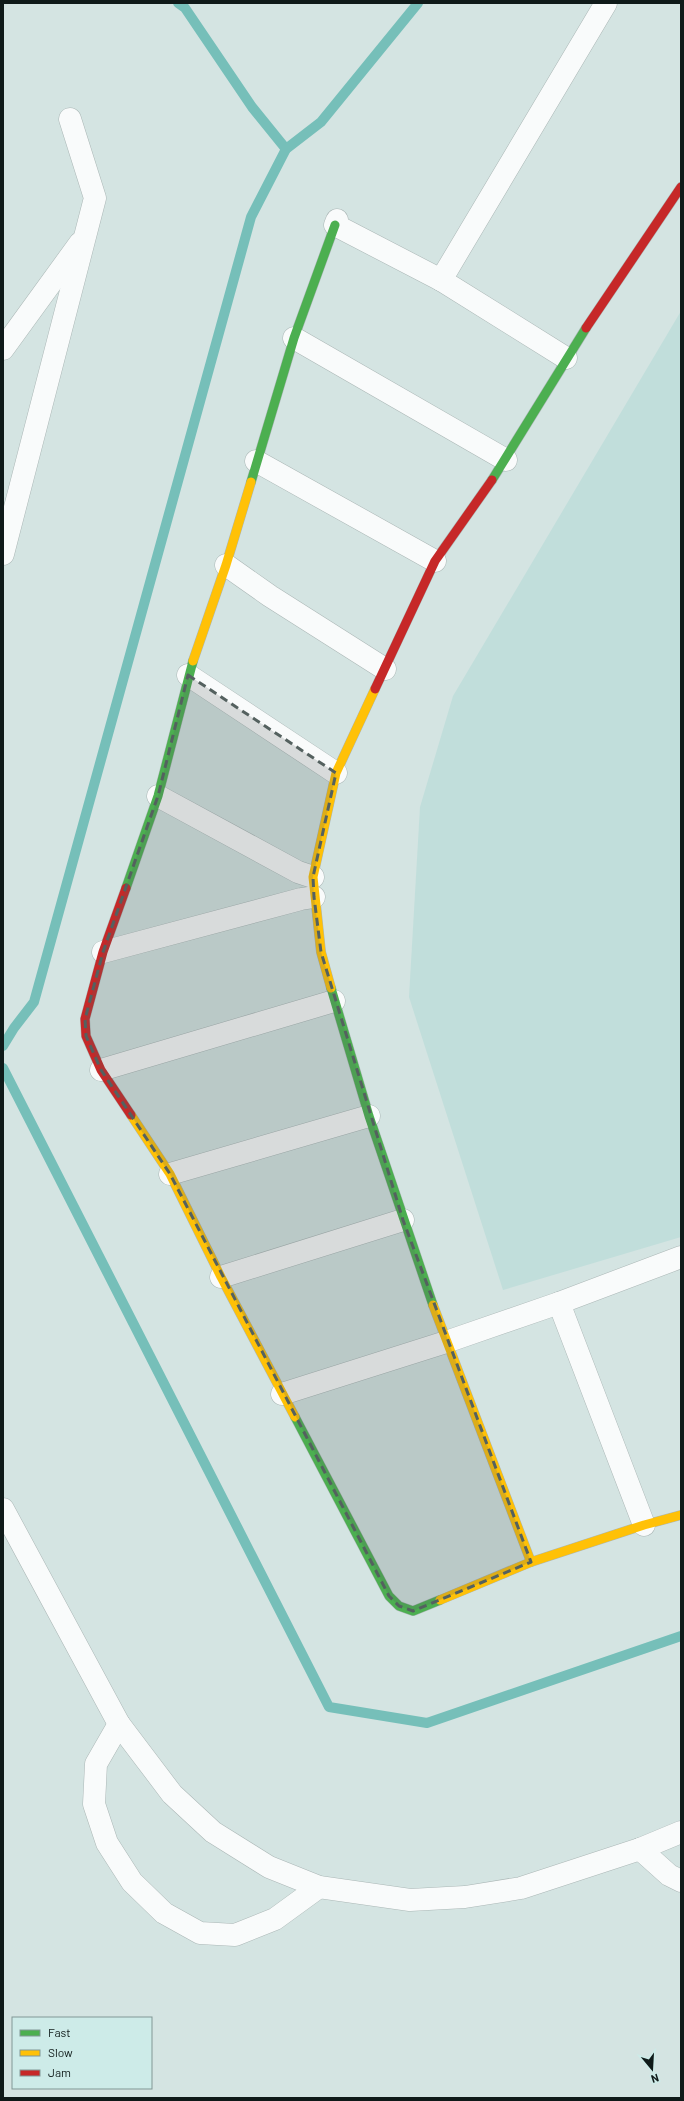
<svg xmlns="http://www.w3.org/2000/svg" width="684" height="2101" font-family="Barlow,sans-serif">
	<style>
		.built { fill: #c1dedb }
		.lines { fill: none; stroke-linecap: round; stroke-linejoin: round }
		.stream { stroke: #76bfb9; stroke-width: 10 }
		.street-casing { stroke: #abb7b6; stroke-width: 23 }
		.fast-casing { stroke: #abb7b6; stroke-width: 10 }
		.slow-casing { stroke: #abb7b6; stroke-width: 10 }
		.jam-casing { stroke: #abb7b6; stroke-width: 10 }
		.street { stroke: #f9fbfb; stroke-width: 22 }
		.fast { stroke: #4caf50; stroke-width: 9 }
		.slow { stroke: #ffc107; stroke-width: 9 }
		.jam { stroke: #c62828; stroke-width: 9 }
		.marked { fill: #54615f; fill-opacity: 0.2; stroke: #54615f; stroke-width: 3; stroke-dasharray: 8 5; stroke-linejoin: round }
	</style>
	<rect width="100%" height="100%" fill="#d4e4e2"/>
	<polygon class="built" points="681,311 681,1237 503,1290 409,997 420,807 453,696"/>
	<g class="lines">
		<g class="stream">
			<polyline points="178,3 185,8 252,107 286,149"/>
			<polyline points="3,1046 14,1028 34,1002 251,217 286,149 321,122 418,3"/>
			<polyline points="3,1068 329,1707 427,1723 681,1636"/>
		</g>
		<g class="street-casing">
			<g id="street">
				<polyline points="337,220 335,225 441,280 566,358"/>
				<polyline points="441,280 606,3"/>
				<polyline points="294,338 506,460"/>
				<polyline points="3,349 80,243"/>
				<polyline points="256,461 435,561"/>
				<polyline points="3,554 95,198 70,119"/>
				<polyline points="226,565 270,596 385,669"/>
				<polyline points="188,675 336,773"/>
				<polyline points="158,796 298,872 313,877"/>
				<polyline points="103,952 301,899 314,897"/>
				<polyline points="101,1070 334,1001"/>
				<polyline points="170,1174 369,1116"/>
				<polyline points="221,1277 403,1220"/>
				<polyline points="559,1303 644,1525"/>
				<polyline points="282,1394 446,1342 559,1303 681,1257"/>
				<polyline points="3,1509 119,1724 172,1794 213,1832 269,1867 319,1887 410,1900 465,1897 521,1888 640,1849 681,1832"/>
				<polyline points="119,1724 96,1764 94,1804 107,1843 132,1882 164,1913 200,1933 235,1935 275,1919 319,1887"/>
				<polyline points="640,1849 669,1875 681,1881"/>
			</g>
		</g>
		<g class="fast-casing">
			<g id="fast">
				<polyline points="492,480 586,328"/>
				<polyline points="251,482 294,338 335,225"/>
				<polyline points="126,888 158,796 193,661"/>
				<polyline points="331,988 369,1116 433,1305"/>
				<polyline points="295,1417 389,1596 399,1606 413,1611 440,1600"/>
			</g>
		</g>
		<g class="slow-casing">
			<g id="slow">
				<polyline points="193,661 226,565 251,482"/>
				<polyline points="331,988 321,952 313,877 336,773 375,689"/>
				<polyline points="131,1115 170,1174 221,1277 295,1417"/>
				<polyline points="433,1305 531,1562"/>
				<polyline points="440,1600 531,1562 644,1525 681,1515"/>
			</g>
		</g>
		<g class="jam-casing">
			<g id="jam">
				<polyline points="586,328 681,187"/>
				<polyline points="375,689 435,561 492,480"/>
				<polyline points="126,888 103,952 85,1019 86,1036 101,1070 131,1115"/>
			</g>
		</g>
		<use href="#street" class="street"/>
		<use href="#fast" class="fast"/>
		<use href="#slow" class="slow"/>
		<use href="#jam" class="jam"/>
	</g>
	<path class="marked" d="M188,675l148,98 -23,104 1,20 7,55 82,268 128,342 -118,49 -14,-5 -10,-10 -219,-422 -69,-104 -15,-34 -1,-17 18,-67 55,-156z"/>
	<rect width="684" height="2101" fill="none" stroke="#0f1a19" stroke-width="8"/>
	<rect x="12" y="2017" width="140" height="72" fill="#cdebe8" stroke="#819795"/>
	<rect x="20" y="2030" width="20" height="6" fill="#4caf50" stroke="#819795"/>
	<text x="48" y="2037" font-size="12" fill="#0f1a19">Fast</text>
	<rect x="20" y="2050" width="20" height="6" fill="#ffc107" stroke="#819795"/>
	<text x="48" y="2057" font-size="12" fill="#0f1a19">Slow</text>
	<rect x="20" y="2070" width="20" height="6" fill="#c62828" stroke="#819795"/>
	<text x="48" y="2077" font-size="12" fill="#0f1a19">Jam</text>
	<g transform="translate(652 2069) rotate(162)" stroke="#cdebe8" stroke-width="3" paint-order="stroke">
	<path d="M0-3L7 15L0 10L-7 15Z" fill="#0f1a19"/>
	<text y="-6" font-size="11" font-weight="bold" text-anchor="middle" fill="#0f1a19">N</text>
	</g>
</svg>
